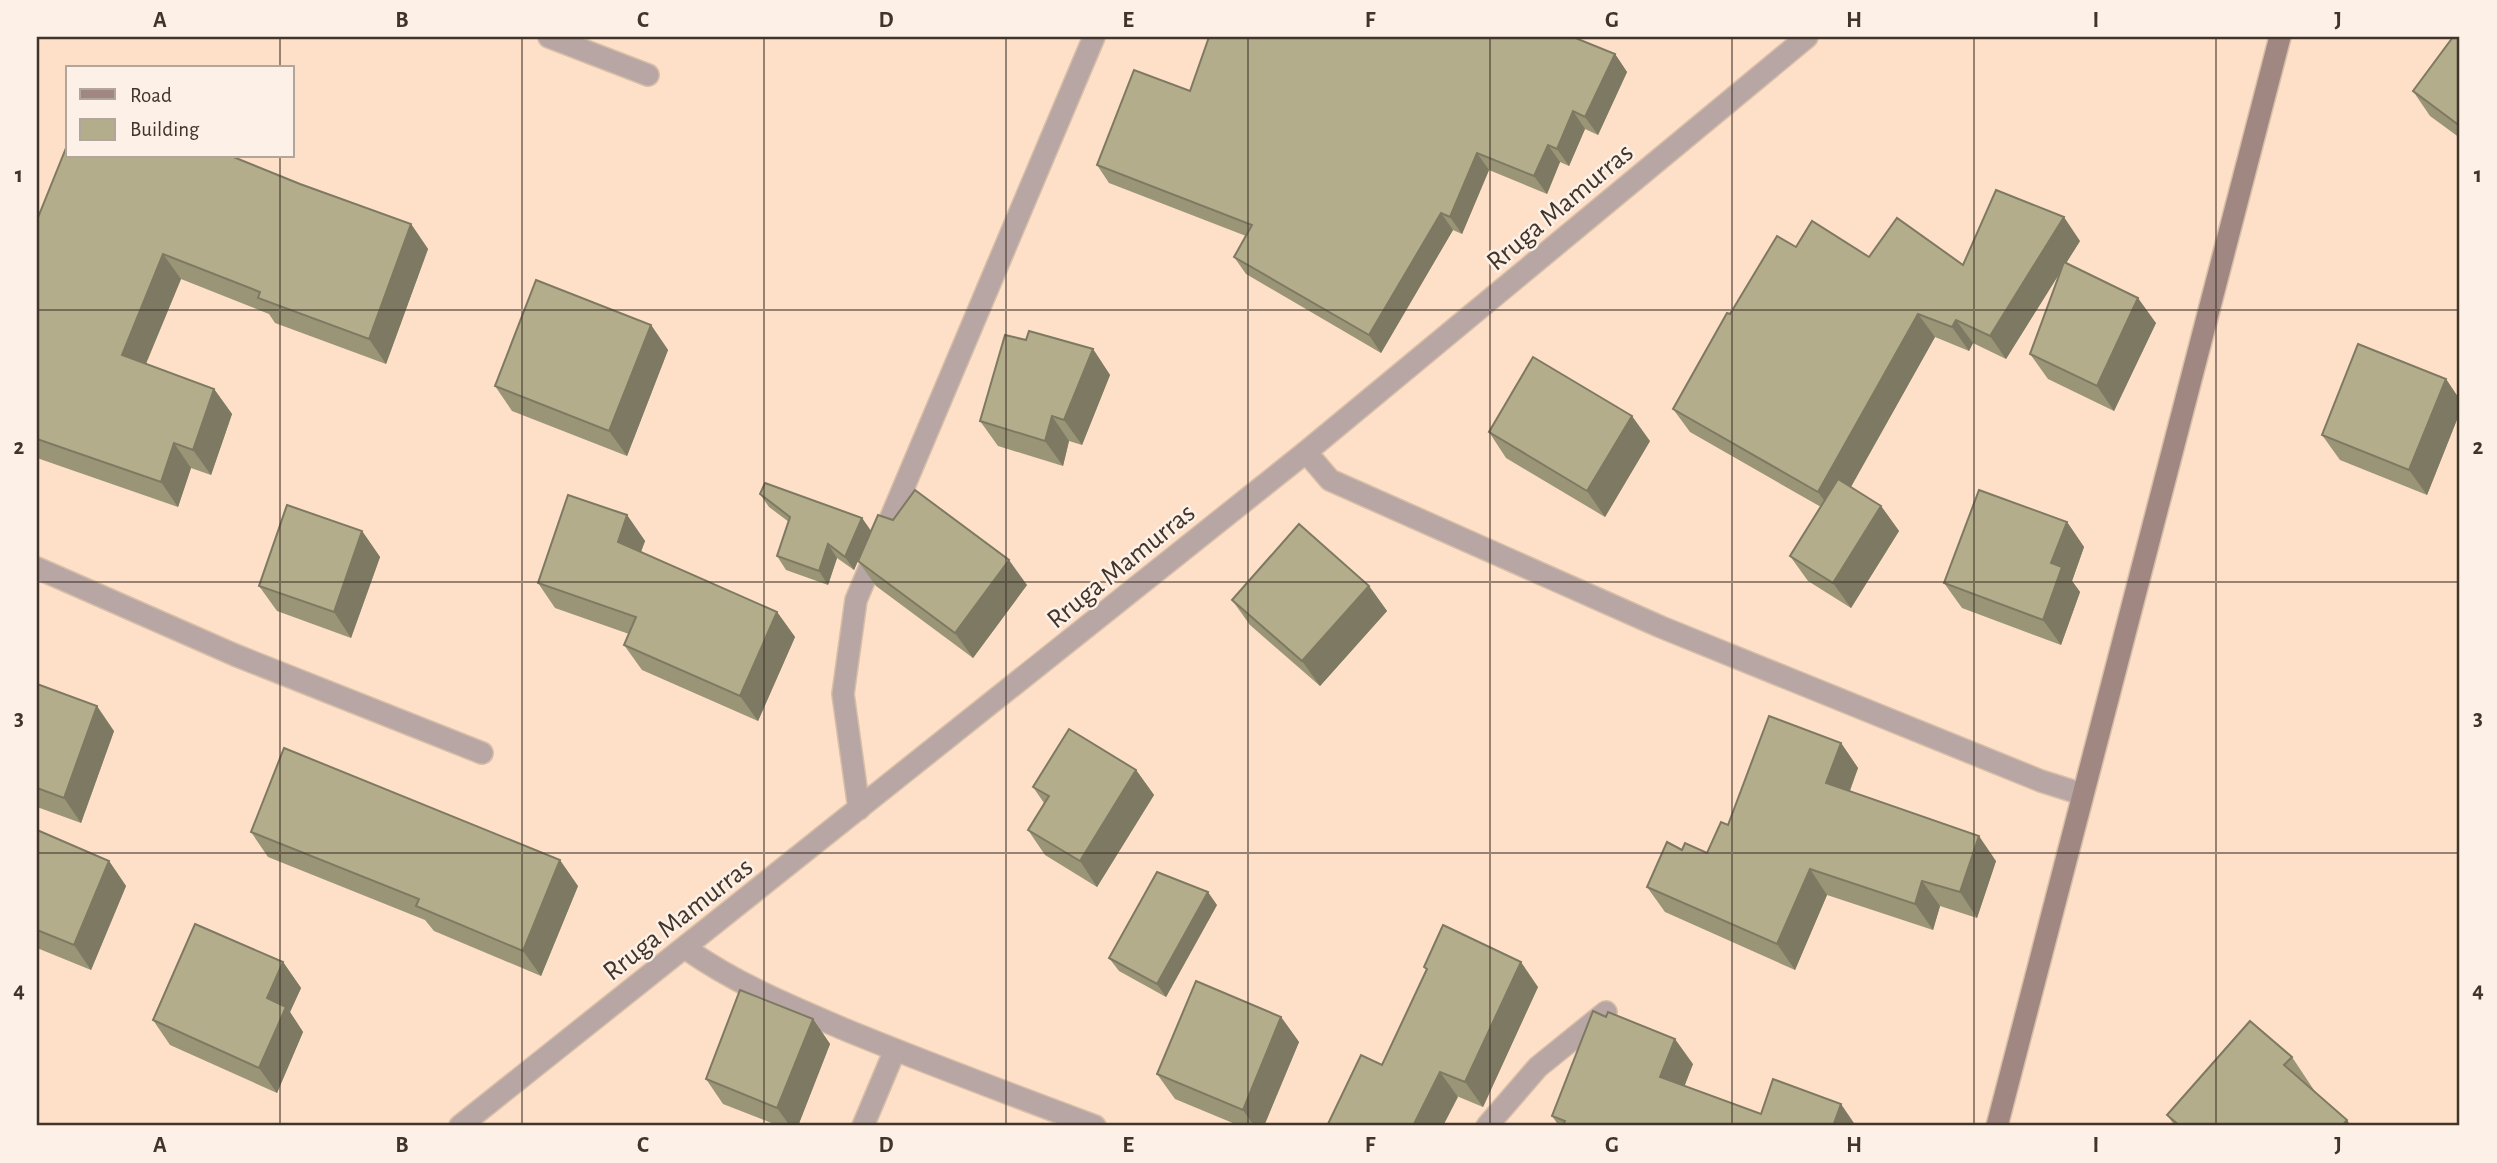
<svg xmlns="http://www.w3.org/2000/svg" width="2497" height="1163" font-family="'Alegreya Sans',sans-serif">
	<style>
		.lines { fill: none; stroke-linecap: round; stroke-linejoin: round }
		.street-casing { stroke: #d7bea8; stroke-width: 24 }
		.secondary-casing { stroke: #d7bea8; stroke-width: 24 }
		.street { stroke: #b7a6a3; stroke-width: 21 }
		.secondary { stroke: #a08782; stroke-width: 21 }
		.wall { fill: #9b9578 }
		.shaded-wall { fill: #7e7962 }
		.building { fill: #b4ad8c; stroke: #7e7962; stroke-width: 2 }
		.grid { fill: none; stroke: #41352b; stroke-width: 2; stroke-opacity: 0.55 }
		.labels { text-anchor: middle; stroke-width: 5; stroke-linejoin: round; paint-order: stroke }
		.street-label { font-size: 28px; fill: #41352b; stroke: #fdf1e7 }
		.neatline { fill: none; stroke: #41352b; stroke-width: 2.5 }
		.grid-label { font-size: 23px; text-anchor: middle; font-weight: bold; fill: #41352b }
	</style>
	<rect width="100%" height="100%" fill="#fde0c7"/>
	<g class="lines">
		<g class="street-casing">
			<g id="street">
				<polyline points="549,37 648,75"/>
				<polyline points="1306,452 1330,480 1661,627 2041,781 2082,794"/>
				<polyline points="37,568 235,655 482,753"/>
				<polyline points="859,809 843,694 856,600 1094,37"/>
				<path d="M685,948c51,36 105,58 161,82 83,34 166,65 249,96"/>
				<polyline points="460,1126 1306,452 1807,37"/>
				<polyline points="863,1126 895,1050"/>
				<polyline points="1487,1126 1538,1067 1606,1012"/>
			</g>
		</g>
		<g class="secondary-casing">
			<polyline id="secondary" points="1997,1126 2280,37"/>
		</g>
		<use href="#street" class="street"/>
		<use href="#secondary" class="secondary"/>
	</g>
	<g class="wall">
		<polygon points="2460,37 2460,138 2430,116 2413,91"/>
		<polygon points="1615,54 1627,72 1598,135 1585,129 1569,166 1560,162 1547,194 1489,170 1462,234 1453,230 1381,353 1246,274 1234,257 1246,236 1109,183 1097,165 1190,91"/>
		<polygon points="300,184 411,224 428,249 386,364 275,323 269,314 181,279 146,364 214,389 232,414 211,475 191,468 178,507 37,458 37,220"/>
		<polygon points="2080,241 2066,263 2156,323 2114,411 2048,379 2030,354 2060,272 2006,359 1973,343 1969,351 1935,337 1851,487 1881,506 1899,531 1851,608 1808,581 1790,556 1821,507 1690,432 1673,409 1796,247 1869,257 1963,265"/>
		<polygon points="651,325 668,350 627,456 512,411 495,386"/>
		<polygon points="1093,349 1110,375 1082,445 1069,441 1063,466 998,446 980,421"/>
		<polygon points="2446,379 2460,400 2460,412 2427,495 2340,460 2322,435"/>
		<polygon points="1489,432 1650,441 1605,517 1506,458"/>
		<polygon points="760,494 862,518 871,531 854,570 837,558 828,585 786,570 777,556 789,522 769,507"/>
		<polygon points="627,515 645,541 641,552 777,612 795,637 758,721 642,670 624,645 629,634 555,608 538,583"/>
		<polygon points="2067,522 2084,547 2072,581 2080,592 2061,645 1962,608 1944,583"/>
		<polygon points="362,531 380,557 351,638 277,611 259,586"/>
		<polygon points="858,561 1027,585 973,658 876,586"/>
		<polygon points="1369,586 1387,611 1320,686 1250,625 1232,600"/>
		<polygon points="37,684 114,731 81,823 37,807"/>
		<polygon points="1841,743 1858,768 1850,791 1996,861 1977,918 1940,906 1933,930 1827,895 1795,970 1665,912 1647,887 1682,850 1707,853 1728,825"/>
		<polygon points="1136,770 1154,795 1097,887 1045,855 1028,830 1044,803 1033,787"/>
		<polygon points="37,830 109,861 126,886 91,970 37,948"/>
		<polygon points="251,832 578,886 541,976 434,931 425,920 268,857"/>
		<polygon points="1217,905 1166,997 1119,971 1109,958"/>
		<polygon points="283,962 301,988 290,1012 303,1032 277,1093 170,1045 153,1020"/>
		<polygon points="1424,967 1538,987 1483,1107 1382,1065 1427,971"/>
		<polygon points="1281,1017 1299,1042 1264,1126 1240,1126 1175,1099 1157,1074"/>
		<polygon points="813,1019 830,1044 798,1126 779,1126 723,1104 706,1079"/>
		<polygon points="2292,1057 2316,1093 2351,1126 2175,1126 2167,1115"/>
		<polygon points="1693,1064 1684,1086 1761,1114 1856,1126 1559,1126 1552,1116"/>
	</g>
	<g class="shaded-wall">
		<polygon points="1615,54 1627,72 1598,135 1585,117"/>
		<polygon points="1573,111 1585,129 1569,166 1557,149"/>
		<polygon points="1548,145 1560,162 1547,194 1534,176"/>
		<polygon points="1477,153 1489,170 1462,234 1450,217"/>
		<polygon points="1441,213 1453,230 1381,353 1369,335"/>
		<polygon points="2064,217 2080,241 2006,359 1990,336"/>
		<polygon points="411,224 428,249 386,364 369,339"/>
		<polygon points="163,254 181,279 139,380 122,355"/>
		<polygon points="2138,298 2156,323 2114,411 2097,386"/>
		<polygon points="1918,314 1935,337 1835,515 1818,492"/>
		<polygon points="1956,320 1973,343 1969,351 1952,327"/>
		<polygon points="651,325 668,350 627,456 609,431"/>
		<polygon points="1093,349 1110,375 1082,445 1064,420"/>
		<polygon points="2446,379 2460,400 2460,412 2427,495 2409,470"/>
		<polygon points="214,389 232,414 211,475 193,450"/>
		<polygon points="1052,416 1069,441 1063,466 1045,441"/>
		<polygon points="1632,416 1650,441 1605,517 1587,491"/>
		<polygon points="174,443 191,468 178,507 161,482"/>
		<polygon points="1881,506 1899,531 1851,608 1833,583"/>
		<polygon points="627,515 645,541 635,567 618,542"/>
		<polygon points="862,518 871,531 854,570 845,557"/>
		<polygon points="2067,522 2084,547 2072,581 2080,592 2061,645 2043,620 2051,563"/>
		<polygon points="362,531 380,557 351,638 334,612"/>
		<polygon points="828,544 837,558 828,585 819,571"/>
		<polygon points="1009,560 1027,585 973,658 955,633"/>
		<polygon points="1369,586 1387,611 1320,686 1302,661"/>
		<polygon points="777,612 795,637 758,721 740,696"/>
		<polygon points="97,706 114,731 81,823 64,798"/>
		<polygon points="1841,743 1858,768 1843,808 1826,783"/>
		<polygon points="1136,770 1154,795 1097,887 1080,861"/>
		<polygon points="1979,836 1996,861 1977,918 1960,892"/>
		<polygon points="560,860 578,886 541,976 523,951"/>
		<polygon points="109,861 126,886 91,970 74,945"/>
		<polygon points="1810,869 1827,895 1795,970 1777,944"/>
		<polygon points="1922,881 1940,906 1933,930 1915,904"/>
		<polygon points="1208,892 1217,905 1166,997 1157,984"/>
		<polygon points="283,962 301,988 290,1012 303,1032 277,1093 259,1068 267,998"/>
		<polygon points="1521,962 1538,987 1483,1107 1465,1082"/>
		<polygon points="1281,1017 1299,1042 1264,1126 1254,1126 1243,1110"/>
		<polygon points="813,1019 830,1044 798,1126 790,1126 777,1108"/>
		<polygon points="1675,1039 1693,1064 1678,1103 1660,1077"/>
		<polygon points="1440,1072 1458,1097 1443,1126 1413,1126"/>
		<polygon points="1841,1104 1856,1126 1833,1126"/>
		<polygon points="2347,1120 2351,1126 2342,1126"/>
	</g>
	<g class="building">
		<polygon points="1209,37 1573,37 1615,54 1585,117 1573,111 1557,149 1548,145 1534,176 1477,153 1450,217 1441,213 1369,335 1234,257 1252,225 1097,165 1134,70 1190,91"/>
		<polygon points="2453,37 2460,37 2460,126 2413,91"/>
		<polygon points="68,143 68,156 231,156 300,184 411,224 369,339 258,298 260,292 163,254 122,355 214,389 193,450 174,443 161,482 37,439 37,220"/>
		<polygon points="1996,190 2064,217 1990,336 1956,320 1952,327 1918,314 1818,492 1673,409 1727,313 1730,314 1777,236 1796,247 1812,221 1869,257 1897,218 1963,265"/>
		<polygon points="2064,262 2138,298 2097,386 2030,354"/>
		<polygon points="536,280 651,325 609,431 495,386"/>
		<polygon points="1029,331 1093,349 1064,420 1052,416 1045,441 980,421 1005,335 1026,340"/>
		<polygon points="2358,344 2446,379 2409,470 2322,435"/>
		<polygon points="1533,357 1632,416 1587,491 1489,432"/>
		<polygon points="1838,479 1881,506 1833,583 1790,556"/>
		<polygon points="765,483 862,518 845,557 828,544 819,571 777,556 790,517 760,494"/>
		<polygon points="915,490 1009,560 955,633 858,561 878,515 893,520"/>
		<polygon points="1979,490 2067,522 2051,563 2062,567 2043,620 1944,583"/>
		<polygon points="568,495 627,515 618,542 777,612 740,696 624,645 636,617 538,583"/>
		<polygon points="287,505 362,531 334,612 259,586"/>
		<polygon points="1299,524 1369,586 1302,661 1232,600"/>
		<polygon points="37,684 97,706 64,798 37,788"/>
		<polygon points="1769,716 1841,743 1826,783 1979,836 1960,892 1922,881 1915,904 1810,869 1777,944 1647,887 1667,842 1682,850 1685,843 1707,853 1721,822 1728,825"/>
		<polygon points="1069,729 1136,770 1080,861 1028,830 1049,796 1033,787"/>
		<polygon points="284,748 560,860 523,951 416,906 419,899 251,832"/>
		<polygon points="37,830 109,861 74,945 37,930"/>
		<polygon points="1157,872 1208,892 1157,984 1109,958"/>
		<polygon points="195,924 283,962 267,998 286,1007 259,1068 153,1020"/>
		<polygon points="1443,925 1521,962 1465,1082 1440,1072 1413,1126 1327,1126 1361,1055 1382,1065 1427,969 1424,967"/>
		<polygon points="1196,981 1281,1017 1243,1110 1157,1074"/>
		<polygon points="740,990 813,1019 777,1108 706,1079"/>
		<polygon points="1593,1011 1606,1017 1608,1012 1675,1039 1660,1077 1761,1114 1773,1079 1841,1104 1833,1126 1563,1126 1565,1121 1552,1116"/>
		<polygon points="2250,1021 2292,1057 2284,1065 2347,1120 2342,1126 2180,1126 2167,1115"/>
	</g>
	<path class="grid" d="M280,37v31M522,37v1089M764,37v1089M1006,37v1089M1248,37v1089M1490,37v1089M1732,37v1089M1974,37v1089M2216,37v1089M280,156v970M37,310h2423M37,582h2423M37,853h2423"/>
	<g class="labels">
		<g class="street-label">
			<text transform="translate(1559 206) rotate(-40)" y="10">Rruga Mamurras</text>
			<text transform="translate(1120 565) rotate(-39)" y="10">Rruga Mamurras</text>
			<text transform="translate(677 918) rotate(-38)" y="10">Rruga Mamurras</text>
		</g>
	</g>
	<rect width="2497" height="1163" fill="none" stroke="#fdf1e7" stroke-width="77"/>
	<rect x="66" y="66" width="228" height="91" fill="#fdf1e7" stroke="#b2a69c" stroke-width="2"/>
	<rect x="80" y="89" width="35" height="10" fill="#a08782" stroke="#b2a69c" stroke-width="2"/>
	<text x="130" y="102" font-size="21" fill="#41352b">Road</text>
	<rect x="80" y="119" width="35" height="21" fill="#b4ad8c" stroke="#b2a69c" stroke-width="2"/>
	<text x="130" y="136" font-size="21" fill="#41352b">Building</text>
	<rect x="38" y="38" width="2420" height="1086" class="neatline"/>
	<g class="grid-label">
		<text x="160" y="27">A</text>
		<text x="402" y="27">B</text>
		<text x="643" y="27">C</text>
		<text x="886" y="27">D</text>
		<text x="1128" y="27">E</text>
		<text x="1370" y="27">F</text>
		<text x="1612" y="27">G</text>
		<text x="1854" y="27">H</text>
		<text x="2096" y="27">I</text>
		<text x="2338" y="27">J</text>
		<text x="19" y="182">1</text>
		<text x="2478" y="182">1</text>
		<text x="19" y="454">2</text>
		<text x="2478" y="454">2</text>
		<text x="19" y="725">3</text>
		<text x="2478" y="725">3</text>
		<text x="19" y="997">4</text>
		<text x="2478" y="997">4</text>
		<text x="160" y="1152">A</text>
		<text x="402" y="1152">B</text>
		<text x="643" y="1152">C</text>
		<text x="886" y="1152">D</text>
		<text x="1128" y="1152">E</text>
		<text x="1370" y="1152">F</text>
		<text x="1612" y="1152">G</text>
		<text x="1854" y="1152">H</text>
		<text x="2096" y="1152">I</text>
		<text x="2338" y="1152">J</text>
	</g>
</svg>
